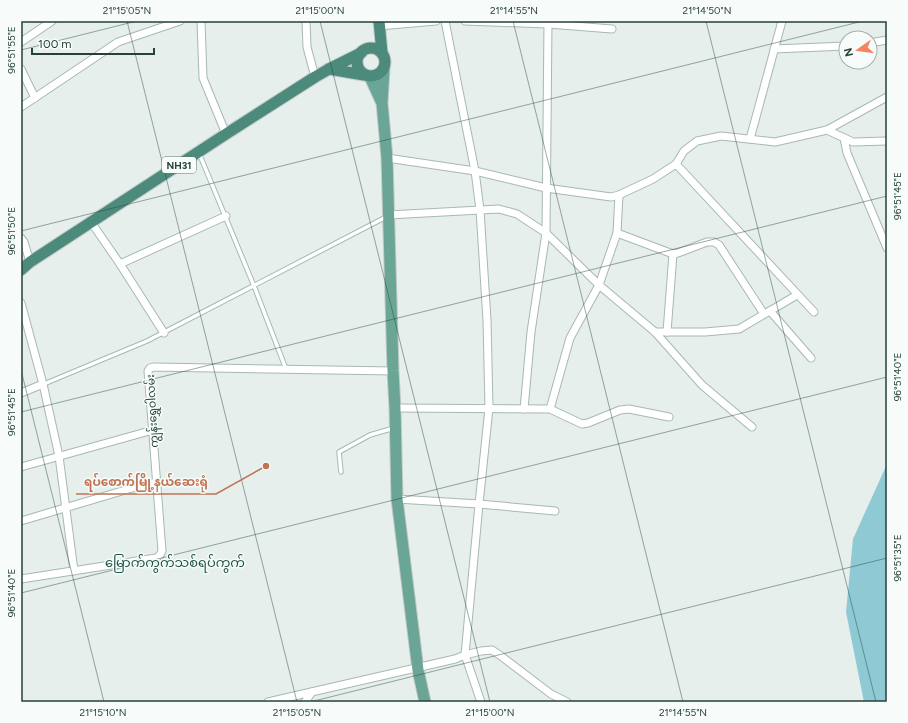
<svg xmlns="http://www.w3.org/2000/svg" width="908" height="723" font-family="Figtree,'Noto Sans Myanmar',sans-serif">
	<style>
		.water { fill: #8ec9d4 }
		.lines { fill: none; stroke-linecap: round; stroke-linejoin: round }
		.service-casing { stroke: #a8b8b2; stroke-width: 5.5 }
		.minor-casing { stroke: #a8b8b2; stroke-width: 9 }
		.primary-casing { stroke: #c2cac8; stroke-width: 13 }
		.trunk-casing { stroke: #c2cac8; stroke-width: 13 }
		.service { stroke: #fff; stroke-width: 3.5 }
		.minor { stroke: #fff; stroke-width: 7 }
		.primary { stroke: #6aa596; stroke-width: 11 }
		.trunk { stroke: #4c8a7c; stroke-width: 11 }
		.ticks { fill: none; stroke: #24423a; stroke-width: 1; stroke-opacity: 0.45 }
		.labels { text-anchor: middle; stroke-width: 3; stroke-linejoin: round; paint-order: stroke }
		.shield { fill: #f7fbf9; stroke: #637a73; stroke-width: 1 }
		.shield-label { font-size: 10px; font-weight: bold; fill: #24423a }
		.street-label { font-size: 11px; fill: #24423a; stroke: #f7fbf9 }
		.quarter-label { font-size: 13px; fill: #1f5548; stroke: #f7fbf9 }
		.leader { fill: none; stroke: #c07456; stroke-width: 1.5 }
		.callout-dot { fill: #c07456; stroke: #f7fbf9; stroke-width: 1.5 }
		.callout-label { font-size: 12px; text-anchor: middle; font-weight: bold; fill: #c07456; stroke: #f7fbf9; stroke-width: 3; stroke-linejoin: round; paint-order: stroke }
		.neatline { fill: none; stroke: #24423a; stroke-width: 1.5 }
		.ticks-label { font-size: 10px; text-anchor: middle; fill: #24423a }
	</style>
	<rect width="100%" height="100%" fill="#e6efeb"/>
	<polygon class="water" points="887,464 887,702 864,702 846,612 853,539"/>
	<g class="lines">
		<g class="service-casing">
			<g id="service">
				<polyline points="199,153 254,286 286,369"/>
				<polyline points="44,384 147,341 386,217"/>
				<polyline points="341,472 339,452 370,435 394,428"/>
			</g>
		</g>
		<g class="minor-casing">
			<g id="minor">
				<polyline points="201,21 203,78 226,134"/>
				<polyline points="306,21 307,47 315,77"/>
				<polyline points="445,21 475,171 480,210 487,320 489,408 479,504 465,655 481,702"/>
				<polyline points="465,21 548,24 612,29"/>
				<polyline points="379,26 436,21"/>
				<polyline points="21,42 52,21"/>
				<polyline points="870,43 887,40"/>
				<polyline points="774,49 846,46"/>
				<polyline points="21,69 35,98"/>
				<polyline points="21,107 118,42 180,21"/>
				<polyline points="827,130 853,142 887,141"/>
				<polyline points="844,138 847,153 887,248"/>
				<polyline points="750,139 782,21"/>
				<polyline points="387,158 475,171 546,188 611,197 619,195 653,179 676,164 684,151 697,141 721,136 775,142 827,130 887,97"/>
				<polyline points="676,164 814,312"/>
				<polyline points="388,215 499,209 517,214 546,233 599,285 655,332 702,385 752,427"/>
				<polyline points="91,222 120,264 164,333"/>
				<polyline points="617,233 673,254 678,253 707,242 714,242 719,245 764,314"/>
				<polyline points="21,238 24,242 30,262"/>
				<polyline points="120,264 226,216"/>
				<polyline points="21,303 43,384 59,456 74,571"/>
				<polyline points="770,311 811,358"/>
				<polyline points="655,332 705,332 739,329 797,295"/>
				<polyline points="667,332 673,254"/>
				<polyline points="21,393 43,384"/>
				<polyline points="395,408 550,409 582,424 588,423 620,410 629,409 669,417"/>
				<polyline points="524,409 531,332 546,233 548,21"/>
				<polyline points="550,409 570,338 599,285 617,233 619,195"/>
				<polyline points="21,467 153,430"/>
				<polyline points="397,499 479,504 555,511"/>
				<polyline points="21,521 132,488 157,482"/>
				<polyline points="21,579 156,558 160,555 162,551 148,371 150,368 154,367 393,371"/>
				<polyline points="268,702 455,659 465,655 481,651 492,650 501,656 551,694 567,702"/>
				<polyline points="305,702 312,692"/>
			</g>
		</g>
		<g class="primary-casing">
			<g id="primary">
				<polyline points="384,69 382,103 387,158 393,371 395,408 397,499 418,670 425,702"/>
				<polyline points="370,77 381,101"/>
			</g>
		</g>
		<g class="trunk-casing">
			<g id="trunk">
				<polyline points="379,21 382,53"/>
				<circle cx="371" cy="62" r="14"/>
				<polyline points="329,69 364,75"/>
				<polyline points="21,270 30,262 226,134 315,77 329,69 361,53"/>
			</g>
		</g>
		<use href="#service" class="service"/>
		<use href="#minor" class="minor"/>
		<use href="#primary" class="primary"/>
		<use href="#trunk" class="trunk"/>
	</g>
	<path class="ticks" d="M127,21l170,681M320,21l170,681M513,21l170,681M706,21l170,681M21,50l116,-29M21,231l842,-210M21,370l83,332M21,412l866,-216M21,593l866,-216M310,702l577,-144"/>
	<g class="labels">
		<rect class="shield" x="162" y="157" width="34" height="16" rx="3"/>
		<g class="shield-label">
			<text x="179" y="169">NH31</text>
		</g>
		<g class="street-label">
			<text transform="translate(152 411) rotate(-93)" y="4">ကျွန်းရွှေဝါလမ်း</text>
		</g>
		<g class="quarter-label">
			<text x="175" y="567">မြောက်ကွက်သစ်ရပ်ကွက်</text>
		</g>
	</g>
	<path class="leader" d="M266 466L216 494H76"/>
	<circle class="callout-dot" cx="266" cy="466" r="4"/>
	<g class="callout-label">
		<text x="146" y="486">ရပ်စောက်မြို့နယ်ဆေးရုံ</text>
	</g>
	<rect width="908" height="723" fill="none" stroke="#f7fbf9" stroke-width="44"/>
	<g transform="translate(858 50) rotate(256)"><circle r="19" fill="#f7fbf9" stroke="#a3b1ad"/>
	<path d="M0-3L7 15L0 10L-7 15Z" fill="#f4845f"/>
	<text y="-6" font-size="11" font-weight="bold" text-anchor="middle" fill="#24423a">N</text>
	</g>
	<path d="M32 48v6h122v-6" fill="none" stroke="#24423a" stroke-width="2"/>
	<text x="38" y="48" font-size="12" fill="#24423a" stroke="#f7fbf9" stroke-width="3" paint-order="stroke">100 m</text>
	<rect x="22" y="22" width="864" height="679" class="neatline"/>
	<g class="ticks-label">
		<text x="127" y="14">21°15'05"N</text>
		<text x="320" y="14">21°15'00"N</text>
		<text x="514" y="14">21°14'55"N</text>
		<text x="707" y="14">21°14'50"N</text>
		<text transform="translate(11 50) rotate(-90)" y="4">96°51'55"E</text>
		<text transform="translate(897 196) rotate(-90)" y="4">96°51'45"E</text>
		<text transform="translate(11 231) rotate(-90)" y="4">96°51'50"E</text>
		<text transform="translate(897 377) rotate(-90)" y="4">96°51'40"E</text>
		<text transform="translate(11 412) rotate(-90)" y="4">96°51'45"E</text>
		<text transform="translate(897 558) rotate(-90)" y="4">96°51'35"E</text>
		<text transform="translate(11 593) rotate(-90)" y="4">96°51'40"E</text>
		<text x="103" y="716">21°15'10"N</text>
		<text x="297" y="716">21°15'05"N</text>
		<text x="490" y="716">21°15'00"N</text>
		<text x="683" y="716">21°14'55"N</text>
	</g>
</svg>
